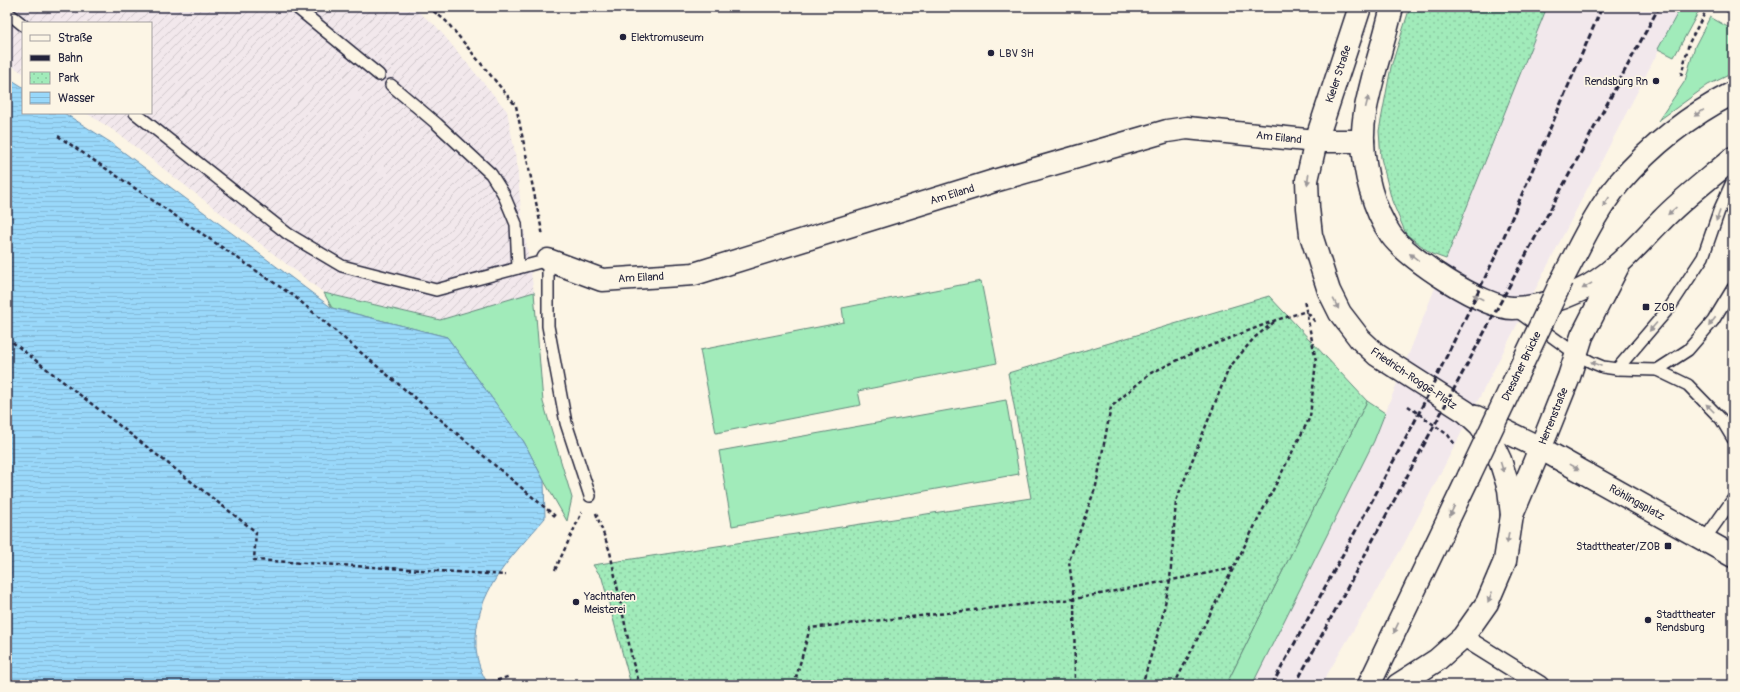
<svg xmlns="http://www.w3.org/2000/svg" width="1740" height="692" font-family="Pangolin,sans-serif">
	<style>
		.built { fill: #f2e8ec }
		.industrial { fill: url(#industrial-furrows) }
		.grass { fill: #a1ebba; stroke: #62867a }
		.park { fill: url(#park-dots); stroke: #62867a }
		.water { fill: url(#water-rules); stroke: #698fae }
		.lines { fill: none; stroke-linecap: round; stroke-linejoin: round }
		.service-casing { stroke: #22223b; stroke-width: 14 }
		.pedestrian-casing { stroke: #22223b; stroke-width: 20 }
		.minor-casing { stroke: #22223b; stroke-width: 25 }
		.tertiary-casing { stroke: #22223b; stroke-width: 25 }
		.secondary-casing { stroke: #22223b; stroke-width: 25 }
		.path { stroke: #22223b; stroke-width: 2.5; stroke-dasharray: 4 3; stroke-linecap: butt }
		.service { stroke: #fcf5e5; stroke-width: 11 }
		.pedestrian { stroke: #fcf5e5; stroke-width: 17 }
		.minor { stroke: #fcf5e5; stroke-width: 22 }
		.tertiary { stroke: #fcf5e5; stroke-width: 22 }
		.secondary { stroke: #fcf5e5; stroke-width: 22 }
		.rail { stroke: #22223b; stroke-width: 3; stroke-dasharray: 6 3; stroke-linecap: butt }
		.secondary-bridge-casing { stroke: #22223b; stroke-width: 25; stroke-linecap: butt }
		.secondary-bridge { stroke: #fcf5e5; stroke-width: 22 }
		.oneway { fill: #9a9698 }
		.poi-dot { fill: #22223b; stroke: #fcf5e5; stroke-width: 1.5 }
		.labels { text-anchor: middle; stroke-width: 3.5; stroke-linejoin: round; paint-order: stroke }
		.poi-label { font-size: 11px; fill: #22223b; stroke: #fcf5e5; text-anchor: start }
		.street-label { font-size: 11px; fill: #22223b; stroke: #fcf5e5 }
	</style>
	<defs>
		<pattern id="industrial-furrows" width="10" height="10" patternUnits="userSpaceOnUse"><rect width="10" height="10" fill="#f2e8ec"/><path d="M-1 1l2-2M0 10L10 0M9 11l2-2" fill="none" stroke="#cfc7cb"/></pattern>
		<pattern id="park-dots" width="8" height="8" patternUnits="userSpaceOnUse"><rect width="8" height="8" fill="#a1ebba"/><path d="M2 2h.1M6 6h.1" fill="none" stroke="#8ac9a1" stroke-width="1.8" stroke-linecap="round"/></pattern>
		<pattern id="water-rules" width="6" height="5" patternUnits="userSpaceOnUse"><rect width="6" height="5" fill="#99d8fa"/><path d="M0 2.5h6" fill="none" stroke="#84b9d7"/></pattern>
	</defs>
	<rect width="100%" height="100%" fill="#fcf5e5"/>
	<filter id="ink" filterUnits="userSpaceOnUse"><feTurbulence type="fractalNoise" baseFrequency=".025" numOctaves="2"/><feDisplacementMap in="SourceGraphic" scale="8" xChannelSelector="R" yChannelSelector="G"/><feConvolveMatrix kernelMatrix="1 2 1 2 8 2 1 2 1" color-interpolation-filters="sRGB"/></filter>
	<g filter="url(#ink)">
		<polygon class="built" points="1547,7 1681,7 1403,546 1321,685 1252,685 1374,441"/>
		<polygon class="industrial" points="7,7 412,7 436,26 507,111 517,164 521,211 534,292 440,320 324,293 116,132 86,113 151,113 151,23 23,23 23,73 7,63"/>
		<g class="grass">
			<polygon points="1681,7 1695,7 1699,11 1674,57 1658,49"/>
			<polygon points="1710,17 1733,30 1733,73 1708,85 1658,121 1685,81 1695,46"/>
			<polygon points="981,281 997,363 858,391 861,405 716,433 700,350 844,322 842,308"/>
			<polygon points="534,292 543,402 572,498 567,521 544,481 524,442 447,337 332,308 324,293 440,320"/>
			<polygon points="1006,400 1019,474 732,526 719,451"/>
			<polygon points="1367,401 1385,413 1374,441 1252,685 1226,685"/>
		</g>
		<g class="park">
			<polygon points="1410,7 1547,7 1446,259 1432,254 1406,234 1392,201 1381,158 1379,131 1391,67"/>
			<polygon points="1269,296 1367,401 1226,685 631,685 602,578 593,565 1031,498 1008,373"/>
		</g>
		<path class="water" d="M7,77l16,10v26h41l46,29 222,166 115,29 77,105 20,39 1,37c-33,39 -72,74 -69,130 1,13 5,26 13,37h-482z"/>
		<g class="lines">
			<g class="service-casing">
				<g id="service">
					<polyline points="296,7 379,75"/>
					<polyline points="7,12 23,25"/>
					<polyline points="391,85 437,124 491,174 503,193 516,224 518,268"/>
					<polyline points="135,113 288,234 342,266 436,290 548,260 548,326 566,423 590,496"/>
					<polyline points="1514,309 1576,354 1591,362 1603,367 1617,369 1657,370 1688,385 1721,419 1733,439"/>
					<polyline points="1617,369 1670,307 1703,257 1719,211 1733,180"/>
					<polyline points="1657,370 1688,350 1713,321 1733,288"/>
					<polyline points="1704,540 1733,499"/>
				</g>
			</g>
			<g class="pedestrian-casing">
				<polyline id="pedestrian" points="1463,637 1540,685"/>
			</g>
			<g class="minor-casing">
				<g id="minor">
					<polyline points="548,260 602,280 694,274 994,181 1167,131 1187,128 1316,141 1363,141"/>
					<polyline points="1512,515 1547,432 1569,377 1582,336 1619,264"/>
				</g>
			</g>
			<g class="tertiary-casing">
				<polyline id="tertiary" points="1476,417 1540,448 1733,556"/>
			</g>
			<g class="secondary-casing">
				<g id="secondary">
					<polyline points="1360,7 1316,141 1307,180 1308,208 1311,235 1329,291 1340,313 1360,339 1377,355 1466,412 1480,425 1491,441 1500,460 1509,489 1512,515 1505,561 1487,603 1463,637 1437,660 1398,685"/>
					<path d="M1392,7c-5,21 -11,42 -17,63 -6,24 -13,47 -12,71 1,31 10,68 28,94 17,24 92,73 122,73 21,0 47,-8 66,-17 34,-16 57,-45 82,-70 22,-23 48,-42 72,-63"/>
					<path d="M1562,280c17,-32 33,-68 57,-97 31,-36 71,-68 114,-90"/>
					<polyline points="1369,685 1469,476"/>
				</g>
			</g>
			<g class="path">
				<polyline points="428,7 446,21 516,106 543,236"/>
				<polyline points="1720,7 1733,14"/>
				<polyline points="1681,76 1689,43 1708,7"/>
				<polyline points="58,136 295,297 555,516"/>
				<polyline points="1308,313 1316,323"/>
				<polyline points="7,338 256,532 254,560 506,575"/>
				<polyline points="1408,406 1448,435 1456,446"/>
				<polyline points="596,513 610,552 633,663 640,685"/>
				<polyline points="555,570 582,512"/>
				<polyline points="484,685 510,676"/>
				<polyline points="794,685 810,628 1074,599 1234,568"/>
				<polyline points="1075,685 1074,599 1069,561 1096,486 1111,407 1149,374 1197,351 1276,320 1307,311"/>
				<polyline points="1142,685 1161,623 1170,580 1176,501 1229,368 1254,338 1274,322"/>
				<polyline points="1174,685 1310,417 1316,361 1304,300"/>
			</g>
			<use href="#service" class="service"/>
			<use href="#pedestrian" class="pedestrian"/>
			<use href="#minor" class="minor"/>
			<use href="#tertiary" class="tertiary"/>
			<use href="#secondary" class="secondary"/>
			<g class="rail">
				<polyline points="1272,685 1413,425 1496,255 1602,7"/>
				<polyline points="1295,685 1659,7"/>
			</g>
			<g class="secondary-bridge-casing">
				<polyline id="secondary-bridge" points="1469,476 1562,280"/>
			</g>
			<use href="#secondary-bridge" class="secondary-bridge"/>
		</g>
		<defs><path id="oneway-solid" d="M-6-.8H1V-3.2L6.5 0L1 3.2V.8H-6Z"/></defs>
		<g class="oneway">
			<use href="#oneway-solid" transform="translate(1367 102) rotate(-76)"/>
			<use href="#oneway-solid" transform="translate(1699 113) rotate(146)"/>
			<use href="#oneway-solid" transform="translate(1308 179) rotate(97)"/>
			<use href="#oneway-solid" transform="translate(1606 202) rotate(124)"/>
			<use href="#oneway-solid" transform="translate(1672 211) rotate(138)"/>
			<use href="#oneway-solid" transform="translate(1718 216) rotate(110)"/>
			<use href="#oneway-solid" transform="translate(1414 257) rotate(-142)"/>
			<use href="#oneway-solid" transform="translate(1587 286) rotate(149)"/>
			<use href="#oneway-solid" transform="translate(1478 297) rotate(-153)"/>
			<use href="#oneway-solid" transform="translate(1336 304) rotate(62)"/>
			<use href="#oneway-solid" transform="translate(1712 322) rotate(127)"/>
			<use href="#oneway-solid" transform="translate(1653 327) rotate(131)"/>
			<use href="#oneway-solid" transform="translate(1596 364) rotate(-158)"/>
			<use href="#oneway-solid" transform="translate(1710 408) rotate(-135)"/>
			<use href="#oneway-solid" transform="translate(1502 467) rotate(73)"/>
			<use href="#oneway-solid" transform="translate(1574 467) rotate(29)"/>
			<use href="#oneway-solid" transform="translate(1452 511) rotate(115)"/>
			<use href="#oneway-solid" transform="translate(1508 538) rotate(99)"/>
			<use href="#oneway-solid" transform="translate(1490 597) rotate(113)"/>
			<use href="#oneway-solid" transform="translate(1396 628) rotate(115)"/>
		</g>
	</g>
	<g class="poi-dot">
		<circle cx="623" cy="37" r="4"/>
		<circle cx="991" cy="53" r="4"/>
		<circle cx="1656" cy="81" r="4"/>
		<rect x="1642" y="303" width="8" height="8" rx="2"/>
		<rect x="1664" y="542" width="8" height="8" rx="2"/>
		<circle cx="576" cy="602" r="4"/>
		<circle cx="1648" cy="620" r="4"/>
	</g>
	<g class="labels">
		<g class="poi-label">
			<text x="631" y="41">Elektromuseum</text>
			<text x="999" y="57">LBV SH</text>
			<text x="1648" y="85" text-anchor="end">Rendsburg Rn</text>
			<text x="1654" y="311">ZOB</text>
			<text x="1660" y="550" text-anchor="end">Stadttheater/ZOB</text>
			<text x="584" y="600">Yachthafen<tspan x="584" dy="13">Meisterei</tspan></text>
			<text x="1656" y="618">Stadttheater<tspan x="1656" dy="13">Rendsburg</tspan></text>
		</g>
		<g class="street-label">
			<text transform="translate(1338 74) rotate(-72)" y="4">Kieler Straße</text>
			<text transform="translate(1279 137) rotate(6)" y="4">Am Eiland</text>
			<text transform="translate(952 194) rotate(-17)" y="4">Am Eiland</text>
			<text transform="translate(641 277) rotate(-3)" y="4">Am Eiland</text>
			<text transform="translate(1521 366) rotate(-64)" y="4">Dresdner Brücke</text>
			<text transform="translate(1414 378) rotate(34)" y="4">Friedrich-Rogge-Platz</text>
			<text transform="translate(1553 416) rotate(-68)" y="4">Herrenstraße</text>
			<text transform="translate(1637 502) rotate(29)" y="4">Röhlingsplatz</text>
		</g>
	</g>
	<rect width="1740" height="692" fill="none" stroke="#fcf5e5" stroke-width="24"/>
	<rect x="12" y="12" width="1716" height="668" fill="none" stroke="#22223b" stroke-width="1.5" filter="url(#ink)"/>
	<rect x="22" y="22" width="130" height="92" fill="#fcf5e5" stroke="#a5a1a1"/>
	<rect x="30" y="35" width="20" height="6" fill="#fcf5e5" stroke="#a5a1a1"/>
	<text x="58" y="42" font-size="12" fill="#22223b">Straße</text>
	<rect x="30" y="55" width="20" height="6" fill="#22223b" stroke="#a5a1a1"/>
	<text x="58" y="62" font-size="12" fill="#22223b">Bahn</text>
	<rect x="30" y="72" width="20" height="12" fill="url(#park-dots)" stroke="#a5a1a1"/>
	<text x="58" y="82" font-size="12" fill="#22223b">Park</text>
	<rect x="30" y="92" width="20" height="12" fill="url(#water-rules)" stroke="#a5a1a1"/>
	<text x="58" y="102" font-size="12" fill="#22223b">Wasser</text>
</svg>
